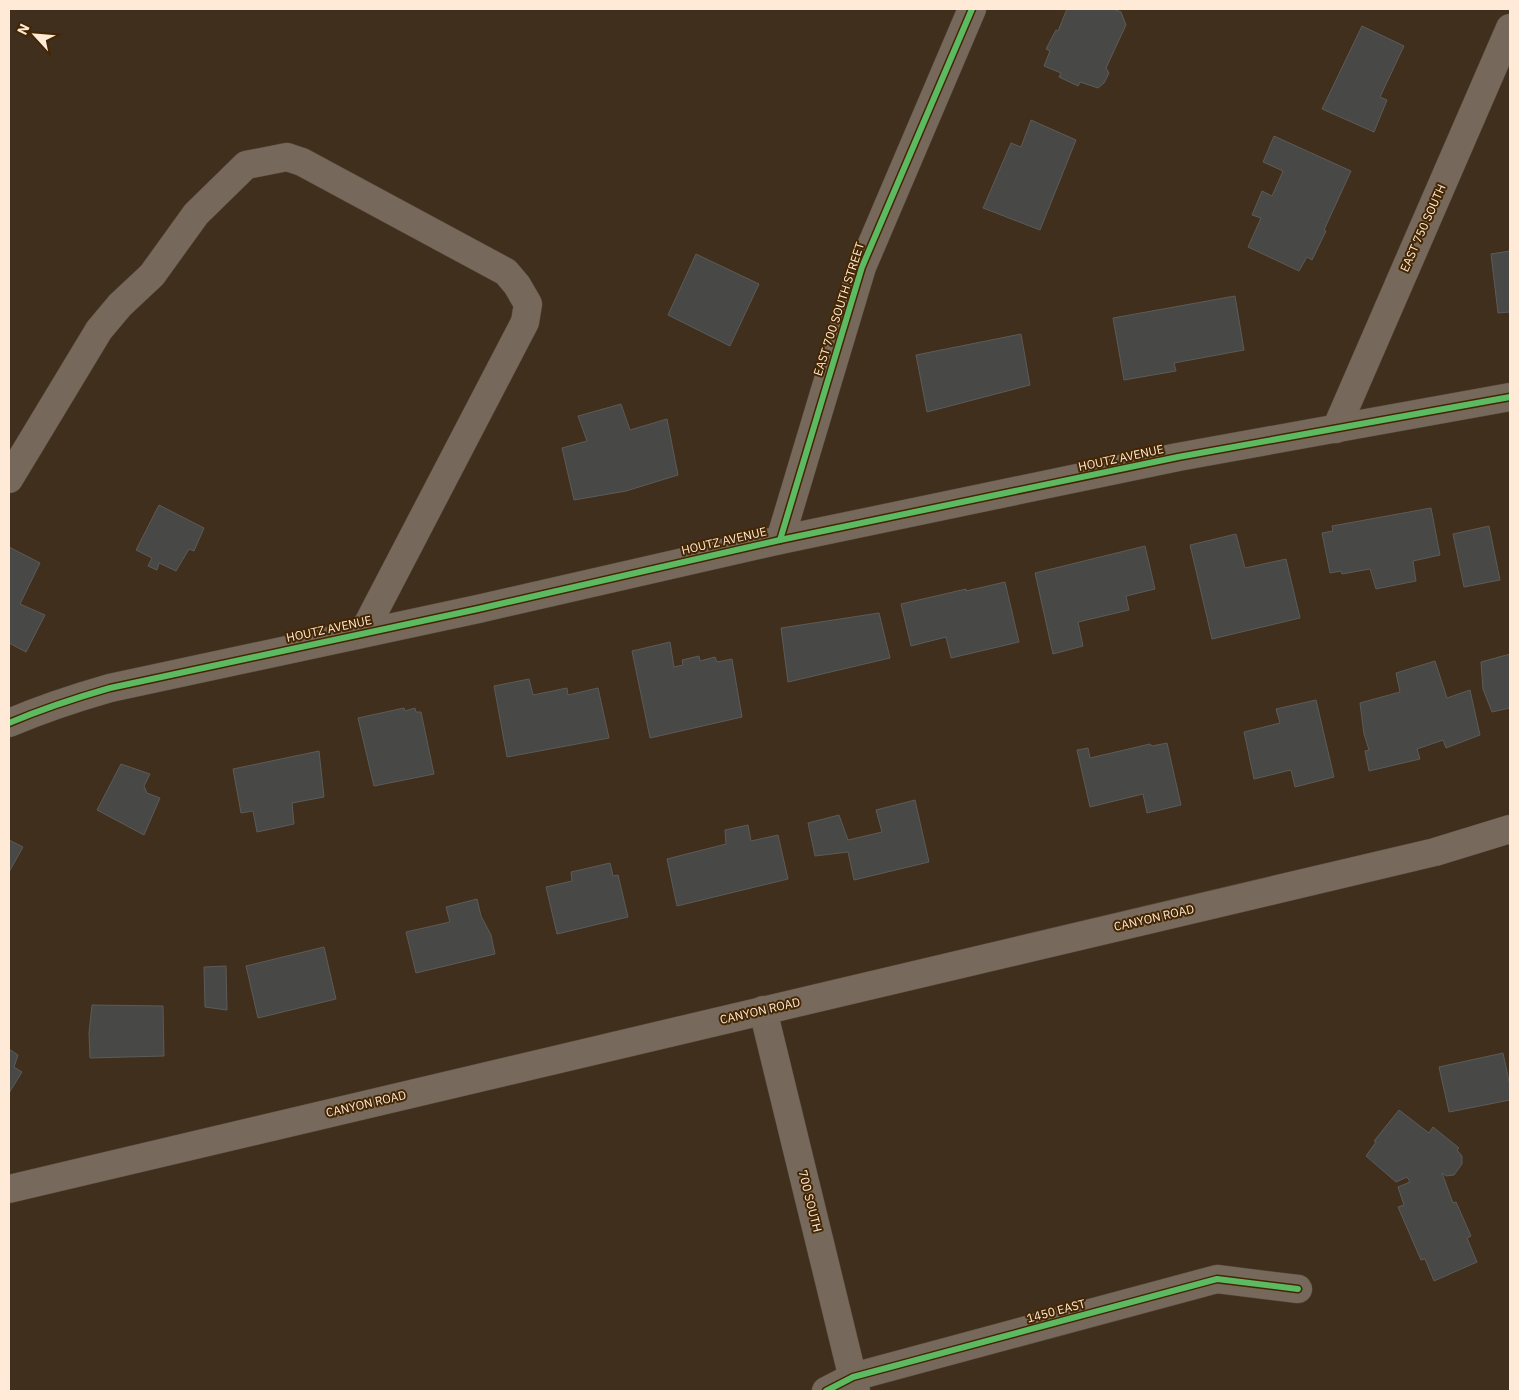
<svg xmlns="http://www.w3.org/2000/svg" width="1519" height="1400" font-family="'IBM Plex Sans',sans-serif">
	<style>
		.building { fill: #484846; stroke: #5c5b58 }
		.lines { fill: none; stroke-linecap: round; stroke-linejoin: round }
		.minor-casing { stroke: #584b3d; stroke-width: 29 }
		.major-casing { stroke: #584b3d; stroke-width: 29 }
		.minor { stroke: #76685b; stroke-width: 28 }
		.major { stroke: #77695b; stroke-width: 28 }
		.cycleway-casing { stroke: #442602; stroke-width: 9 }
		.cycleway { stroke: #5cba63; stroke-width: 6 }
		.labels { text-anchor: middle; stroke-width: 4; stroke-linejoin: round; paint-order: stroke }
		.street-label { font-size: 12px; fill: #feead7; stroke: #442602 }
	</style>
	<rect width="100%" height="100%" fill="#412f1d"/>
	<g class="building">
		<polygon points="1067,9 1113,9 1121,12 1126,25 1106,68 1109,73 1104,83 1098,88 1080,82 1078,86 1059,77 1061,73 1044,66 1050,51 1046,49 1056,30 1058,31"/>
		<polygon points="1362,26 1404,46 1380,97 1387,100 1374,132 1322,109"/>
		<polygon points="1031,120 1076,140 1040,230 983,208 1011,143 1021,147"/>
		<polygon points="1274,136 1351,171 1324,230 1326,231 1312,260 1307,257 1299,271 1248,247 1261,218 1252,215 1262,191 1272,196 1283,171 1263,162"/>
		<polygon points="1510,251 1510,312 1498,313 1491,254"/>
		<polygon points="696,254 759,284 730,346 668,315"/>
		<polygon points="1235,296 1244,350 1174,363 1176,371 1124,380 1113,318"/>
		<polygon points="1021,334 1030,385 927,412 916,355"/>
		<polygon points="621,404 630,430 667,419 678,475 626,491 574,500 562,448 587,441 578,416"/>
		<polygon points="159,505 204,528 194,551 189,549 176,571 159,563 157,570 148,566 152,558 136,550"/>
		<polygon points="1431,508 1440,555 1413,561 1416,581 1376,589 1370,569 1342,574 1341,571 1330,573 1322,533 1333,531 1332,526"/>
		<polygon points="1489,526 1500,580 1464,587 1453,534"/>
		<polygon points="1236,534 1245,568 1286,559 1300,618 1212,639 1190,545"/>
		<polygon points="1145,546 1155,589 1126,596 1129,610 1078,622 1083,646 1053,654 1035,573"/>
		<polygon points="9,547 40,563 20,604 45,615 26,652 9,643"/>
		<polygon points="1005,582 1019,642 951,658 946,637 911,646 901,604 966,589 966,591"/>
		<polygon points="879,613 890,658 788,682 781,628"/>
		<polygon points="670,642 674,667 683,665 682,660 699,656 700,661 715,657 717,662 732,659 742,717 650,738 632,651"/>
		<polygon points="1510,654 1510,708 1492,712 1483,689 1481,662"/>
		<polygon points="1435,661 1447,698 1470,690 1480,735 1446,748 1443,740 1417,749 1420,759 1369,771 1365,751 1369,750 1364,734 1360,703 1400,692 1396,673"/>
		<polygon points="529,679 533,695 567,688 568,695 598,688 609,738 507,757 494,686"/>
		<polygon points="1316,700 1334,777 1295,787 1291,770 1254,779 1244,732 1280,723 1276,709"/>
		<polygon points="404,708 405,711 415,708 416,712 421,712 434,774 374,786 358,718"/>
		<polygon points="1167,743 1181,805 1147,813 1143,794 1090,807 1077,750 1088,748 1090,758 1150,744 1152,746"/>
		<polygon points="319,751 324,797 292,803 294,824 257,832 253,811 241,813 233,769"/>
		<polygon points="121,764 150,774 144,786 147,793 160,798 144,835 97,810"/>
		<polygon points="915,800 929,862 854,880 848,852 815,856 808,823 839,815 848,840 882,832 876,810"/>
		<polygon points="748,825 751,841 778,835 788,879 677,906 667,859 726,844 725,830"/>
		<polygon points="9,840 23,847 9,872"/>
		<polygon points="610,863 613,876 618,875 628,917 557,934 546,887 572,881 571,872"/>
		<polygon points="477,899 481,916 491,935 495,954 416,973 406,932 450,922 446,907"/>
		<polygon points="324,947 336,999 258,1018 246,966"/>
		<polygon points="226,966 227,1010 205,1007 204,967"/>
		<polygon points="92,1005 163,1006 164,1056 90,1058 89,1033"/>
		<polygon points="9,1049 18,1055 14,1067 22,1072 9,1093"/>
		<polygon points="1503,1053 1510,1086 1510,1100 1449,1112 1439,1067"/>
		<polygon points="1399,1110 1429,1133 1433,1127 1459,1148 1457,1150 1462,1156 1462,1164 1454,1175 1446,1176 1442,1173 1453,1203 1456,1202 1471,1236 1467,1238 1477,1262 1434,1281 1425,1259 1421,1260 1398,1207 1404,1205 1398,1187 1410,1182 1407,1177 1396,1182 1366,1156 1376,1142 1374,1141"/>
	</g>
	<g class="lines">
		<g class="minor-casing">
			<g id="minor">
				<polyline points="1336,429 1510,28"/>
				<polyline points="9,479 99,330 120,305 152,275 196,214 246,165 287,157 302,162 506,272 517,285 528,304 525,322 363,633"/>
				<polyline points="780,540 862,267 972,9"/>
				<path d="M9,723c33,-14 66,-25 101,-35l368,-79 302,-69 398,-83 332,-60"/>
				<polyline points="763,1010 856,1391"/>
				<polyline points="826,1391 853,1377 1217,1279 1298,1289"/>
			</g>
		</g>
		<g class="major-casing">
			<polyline id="major" points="9,1189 1435,852 1510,829"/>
		</g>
		<use href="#minor" class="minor"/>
		<use href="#major" class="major"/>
		<g class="cycleway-casing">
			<g id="cycleway">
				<polyline points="780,540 862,267 972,9"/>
				<path d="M9,723c33,-14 66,-25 101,-35l368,-79 302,-69 398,-83 332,-60"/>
				<polyline points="826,1391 853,1377 1217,1279 1298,1289"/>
			</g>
		</g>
		<use href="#cycleway" class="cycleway"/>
	</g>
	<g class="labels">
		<g class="street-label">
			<text transform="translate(1423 228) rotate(-66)" y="4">EAST 750 SOUTH</text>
			<text transform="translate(839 309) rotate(-72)" y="4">EAST 700 SOUTH STREET</text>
			<text transform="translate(1121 458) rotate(-12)" y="4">HOUTZ AVENUE</text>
			<text transform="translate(724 541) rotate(-13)" y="4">HOUTZ AVENUE</text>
			<text transform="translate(329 629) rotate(-12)" y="4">HOUTZ AVENUE</text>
			<text transform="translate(1154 918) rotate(-13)" y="4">CANYON ROAD</text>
			<text transform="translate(760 1011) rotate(-13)" y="4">CANYON ROAD</text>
			<text transform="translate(366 1104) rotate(-13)" y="4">CANYON ROAD</text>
			<text transform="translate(810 1201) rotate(76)" y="4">700 SOUTH</text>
			<text transform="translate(1056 1311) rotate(-15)" y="4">1450 EAST</text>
		</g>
	</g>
	<rect width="1519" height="1400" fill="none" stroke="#feead7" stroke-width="20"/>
	<g transform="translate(35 35) rotate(296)" stroke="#442602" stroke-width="4" paint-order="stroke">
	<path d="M0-4L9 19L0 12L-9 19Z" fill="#feead7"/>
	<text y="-8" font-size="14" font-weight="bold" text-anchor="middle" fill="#feead7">N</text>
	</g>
</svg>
